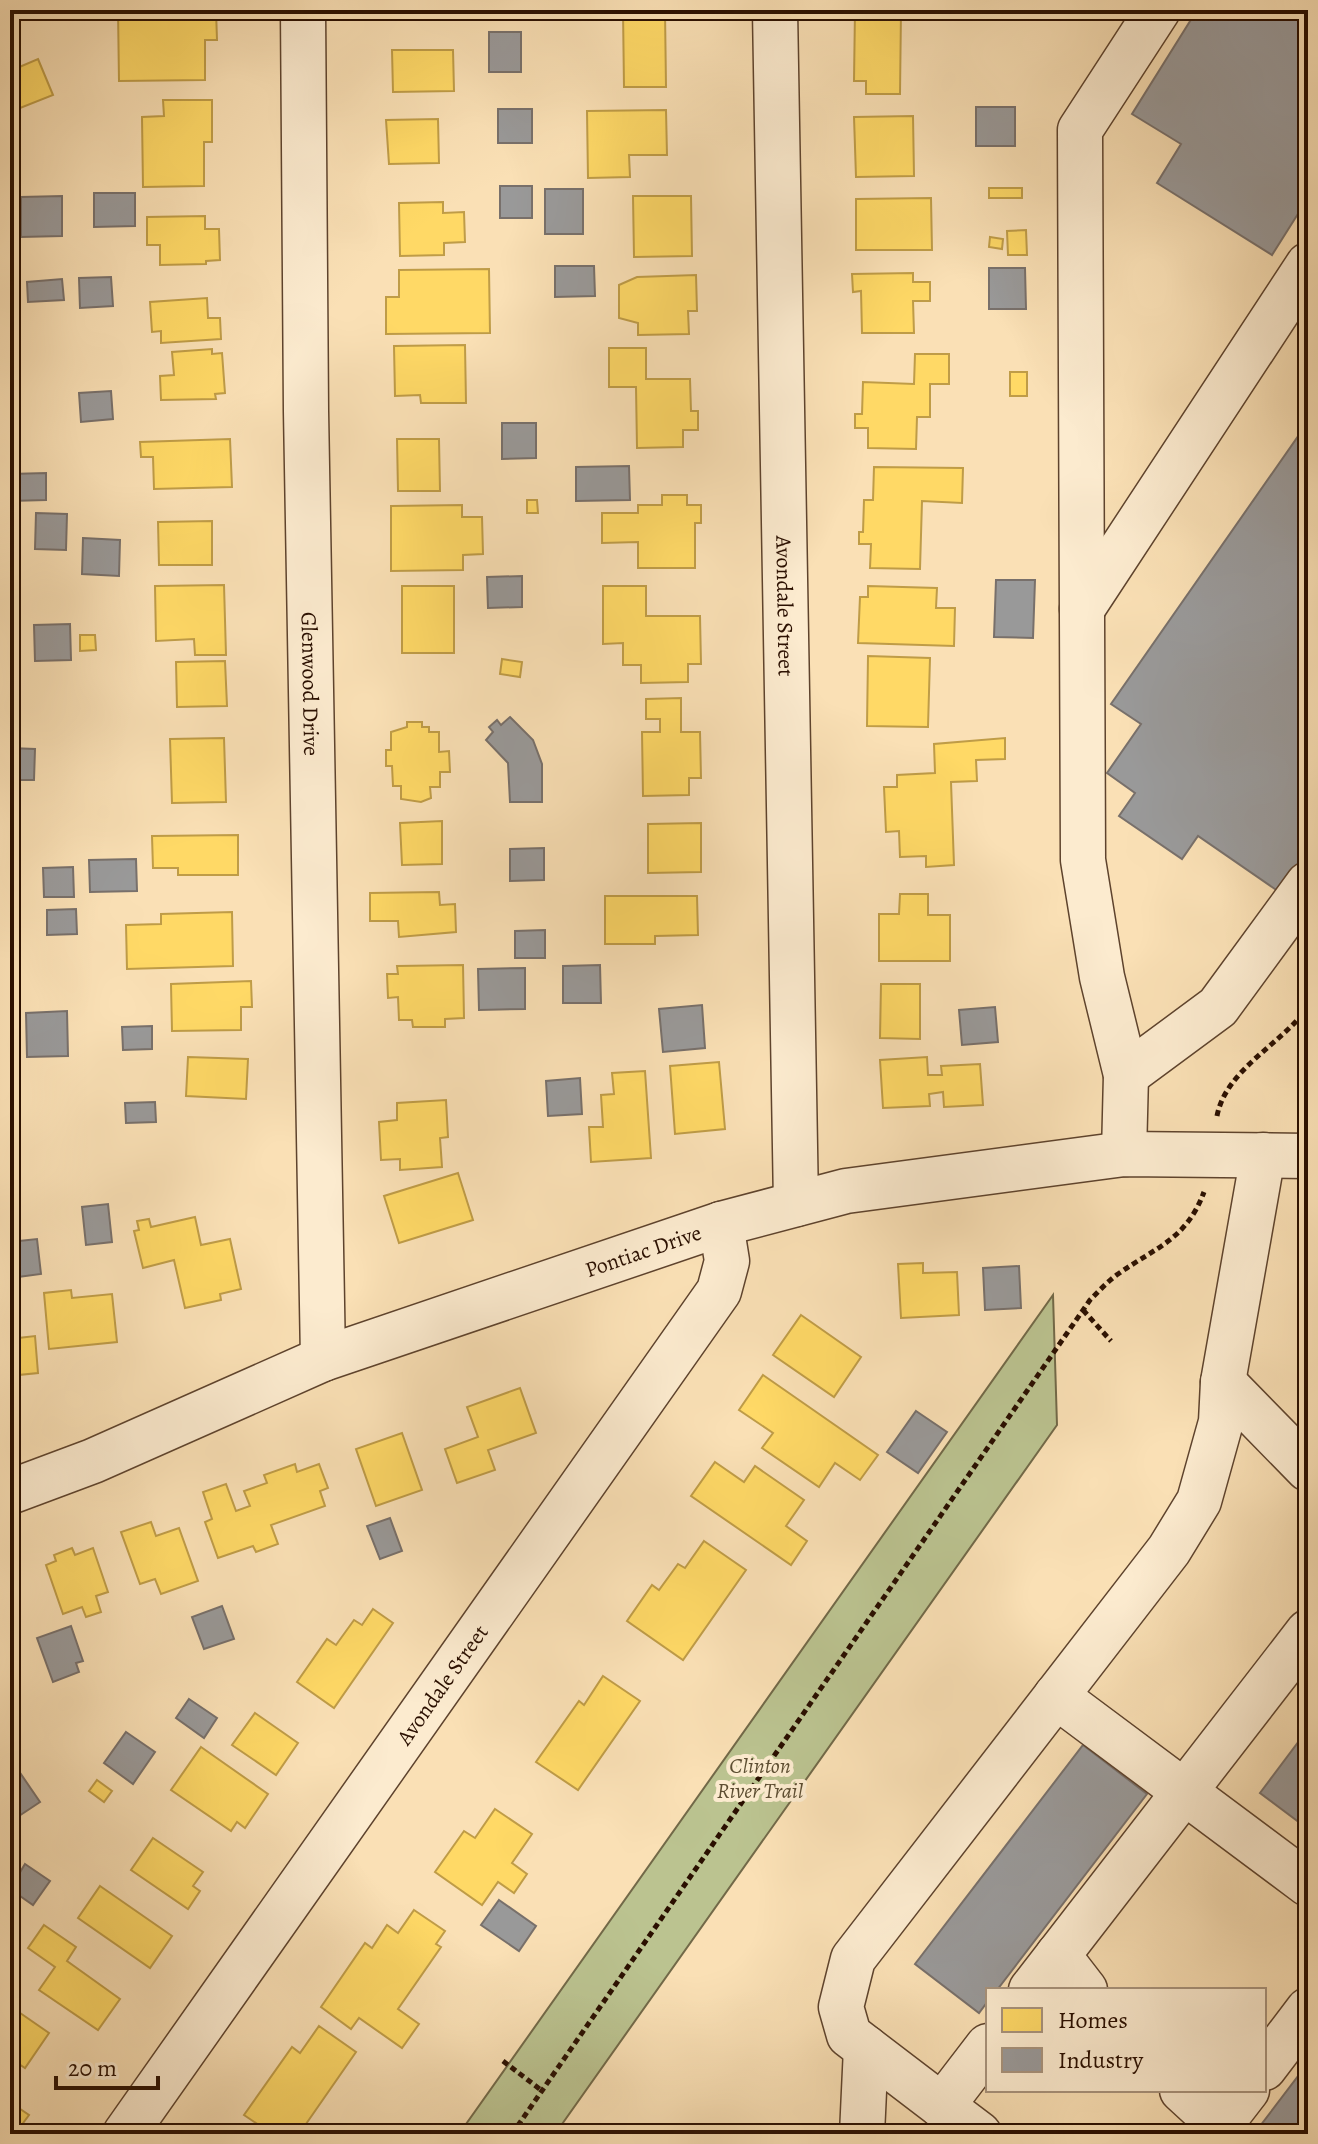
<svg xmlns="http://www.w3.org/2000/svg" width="1318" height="2144" font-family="Alegreya,serif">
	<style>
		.green { fill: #bbc390; stroke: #726948; stroke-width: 2 }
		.homes { fill: #ffd966; stroke: #bf9c47; stroke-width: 2 }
		.industry { fill: #999; stroke: #78706b; stroke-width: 2 }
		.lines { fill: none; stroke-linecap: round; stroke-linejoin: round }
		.minor-casing { stroke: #5e432d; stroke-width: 47 }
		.path { stroke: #2a0f00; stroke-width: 5; stroke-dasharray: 6 4; stroke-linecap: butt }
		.minor { stroke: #fcebcf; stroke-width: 44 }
		.labels { text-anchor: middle; stroke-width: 8; stroke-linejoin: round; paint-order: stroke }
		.street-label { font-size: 22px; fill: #2a0f00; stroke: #fcebcf }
		.park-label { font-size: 22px; font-style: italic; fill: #5d4e32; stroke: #fcebcf }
	</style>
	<rect width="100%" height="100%" fill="#fae0b5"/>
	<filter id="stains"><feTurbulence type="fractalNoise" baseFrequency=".0025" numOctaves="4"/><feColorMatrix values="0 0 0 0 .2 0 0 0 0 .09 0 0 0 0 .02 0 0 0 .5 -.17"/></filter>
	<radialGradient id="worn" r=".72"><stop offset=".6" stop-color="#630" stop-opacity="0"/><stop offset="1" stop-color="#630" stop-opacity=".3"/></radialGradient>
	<polygon class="green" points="1053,1295 1057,1425 555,2134 459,2134"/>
	<g class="homes">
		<polygon points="118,10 216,10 217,40 205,40 205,80 119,81"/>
		<polygon points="391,10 452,10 452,19 391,20"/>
		<polygon points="623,10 687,10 665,11 666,87 624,87"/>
		<polygon points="855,10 901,10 900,94 866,94 866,81 854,81"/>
		<polygon points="392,50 453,50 454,91 393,92"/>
		<polygon points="38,59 53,95 10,112 10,71"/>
		<polygon points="163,100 212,100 212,142 204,142 204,186 143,187 142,117 164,116"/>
		<polygon points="666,110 667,155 629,155 630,177 588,178 587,111"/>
		<polygon points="913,116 914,176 856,177 854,117"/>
		<polygon points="438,119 439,163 389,164 386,120"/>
		<rect x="989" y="188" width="33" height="10"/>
		<polygon points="633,196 691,196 692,256 634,257"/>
		<polygon points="931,198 932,250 856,250 856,199"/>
		<polygon points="443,202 443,213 464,212 465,242 444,243 444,255 400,256 399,203"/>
		<polygon points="205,216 205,229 219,229 220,260 206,261 206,264 160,265 160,245 147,245 147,217"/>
		<polygon points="1026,230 1027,255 1008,255 1007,231"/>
		<polygon points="990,237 1003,239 1002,249 989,247"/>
		<polygon points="489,269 490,333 386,334 386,297 399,297 399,270"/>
		<polygon points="913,273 913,282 930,282 930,301 913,301 914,333 862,333 861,291 853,292 852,274"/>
		<polygon points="696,275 697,311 688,311 689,334 638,335 638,323 619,318 619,285 637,277"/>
		<polygon points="207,298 208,318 220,318 221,339 161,343 161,331 152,332 150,302"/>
		<polygon points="465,345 466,403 421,403 420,395 395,396 394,346"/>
		<polygon points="609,348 646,348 646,379 690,379 691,411 698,411 698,430 683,430 683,447 637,448 636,387 609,387"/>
		<polygon points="212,349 212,354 222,353 225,393 215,394 216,399 161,400 160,376 174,375 172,352"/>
		<polygon points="915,354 949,354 949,384 930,384 930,417 917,417 916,449 868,448 868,428 855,428 855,414 862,414 863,382 914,384"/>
		<rect x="1010" y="372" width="17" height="24"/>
		<polygon points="230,439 232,487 154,489 153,457 141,457 140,442"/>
		<polygon points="397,439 439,439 440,491 398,491"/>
		<polygon points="874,467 963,468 962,503 922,501 920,569 870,568 871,544 859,544 859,532 863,532 864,500 873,500"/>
		<polygon points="662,495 687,495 687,505 701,505 701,523 695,523 695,568 638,568 638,542 602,543 602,513 638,513 638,505 662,505"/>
		<polygon points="527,500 537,500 538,513 527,513"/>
		<polygon points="462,505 462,517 482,517 483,554 463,555 463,570 391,571 391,506"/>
		<polygon points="212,521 212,565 159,565 158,522"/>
		<polygon points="224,585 226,655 195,655 194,639 156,641 155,586"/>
		<rect x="402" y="586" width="52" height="67"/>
		<polygon points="603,586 646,586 646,616 700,616 701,664 688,664 688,682 641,683 641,665 623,665 623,643 603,644"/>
		<polygon points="868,586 937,588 936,608 955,608 954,646 858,643 860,597 868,597"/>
		<polygon points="80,635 95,635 96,650 80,651"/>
		<polygon points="868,656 930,658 928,727 867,726"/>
		<polygon points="502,659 522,662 520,677 500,674"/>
		<polygon points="225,661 227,706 177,707 176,662"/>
		<polygon points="681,698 681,732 700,732 701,778 689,778 689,795 643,796 642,732 660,732 660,719 646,719 646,699"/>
		<polygon points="407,722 422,722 422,727 429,727 429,732 439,732 439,752 449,751 450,772 440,772 440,787 430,787 431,798 421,802 401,799 401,786 393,786 392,766 386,766 386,750 391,750 391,732 407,727"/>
		<polygon points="224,738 226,802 172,803 170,739"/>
		<polygon points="1005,738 1005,759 976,760 977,781 951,782 954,865 926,867 926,856 900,857 899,831 886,832 884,787 897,787 897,775 935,773 934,744"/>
		<polygon points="442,821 442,864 402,865 400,823"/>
		<polygon points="701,823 701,872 648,873 648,824"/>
		<polygon points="238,835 238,875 178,875 178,868 153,868 152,836"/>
		<polygon points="439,892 440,905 455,904 456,932 399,937 398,921 370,921 370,893"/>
		<polygon points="900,894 928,894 928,915 950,915 950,961 879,961 879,914 899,914"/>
		<polygon points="605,896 697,896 698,935 655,936 655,944 605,944"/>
		<polygon points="232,912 233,966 127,969 126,925 161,924 161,914"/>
		<polygon points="463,965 464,1018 445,1019 445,1027 413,1027 412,1020 399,1020 398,997 388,998 387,974 398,974 397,966"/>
		<polygon points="251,981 252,1007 241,1007 241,1030 172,1031 171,984"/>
		<polygon points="881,984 920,984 920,1039 880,1038"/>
		<polygon points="188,1057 248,1059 246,1099 186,1096"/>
		<polygon points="927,1057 928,1075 942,1075 941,1066 980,1064 983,1105 944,1107 943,1092 929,1094 930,1106 883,1108 880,1060"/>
		<polygon points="719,1062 725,1129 675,1134 670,1066"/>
		<polygon points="645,1071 651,1158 591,1162 589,1127 603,1127 601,1095 614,1094 612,1073"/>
		<polygon points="446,1100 448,1137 440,1138 442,1167 400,1170 400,1159 381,1160 379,1122 397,1120 397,1103"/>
		<polygon points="458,1173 473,1220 399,1243 384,1196"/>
		<polygon points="195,1217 201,1245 230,1239 241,1289 220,1294 221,1300 185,1308 174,1260 143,1268 134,1231 139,1230 137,1221 149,1219 151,1227"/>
		<polygon points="923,1263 923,1273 957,1272 959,1315 901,1318 898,1264"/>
		<polygon points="71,1290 72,1298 112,1294 117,1342 49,1349 44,1293"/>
		<polygon points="801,1315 861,1357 834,1397 773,1355"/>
		<polygon points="35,1336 38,1373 19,1375 20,1385 10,1386 10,1339"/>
		<polygon points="763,1375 878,1455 860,1480 835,1463 819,1487 762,1448 773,1433 739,1410"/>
		<polygon points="520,1388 536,1433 488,1450 495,1470 457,1483 445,1449 478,1437 467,1407"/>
		<polygon points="402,1433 422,1490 376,1506 356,1449"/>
		<polygon points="715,1462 744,1482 755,1466 804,1500 786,1526 807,1541 791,1565 691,1496"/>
		<polygon points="295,1464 297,1472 319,1464 328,1488 320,1491 325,1506 271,1525 278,1544 256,1552 253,1546 218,1558 205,1522 212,1519 203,1492 226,1484 236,1511 250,1506 244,1491 267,1483 264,1475"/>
		<polygon points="151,1522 156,1536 179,1528 198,1581 161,1594 155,1579 140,1584 121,1532"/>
		<polygon points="704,1541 746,1570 683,1660 627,1621 652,1585 659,1590 678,1564 685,1568"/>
		<polygon points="72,1548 75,1555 93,1548 108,1592 96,1596 101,1612 86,1617 82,1607 63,1614 46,1565 56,1561 54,1555"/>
		<polygon points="373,1609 393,1623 334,1708 297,1682 327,1639 336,1645 354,1620 362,1625"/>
		<polygon points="603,1676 640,1701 578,1790 536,1762 579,1701 584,1705"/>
		<polygon points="255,1713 298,1743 276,1775 232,1745"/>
		<polygon points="201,1747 268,1794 245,1828 237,1822 231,1831 171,1790"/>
		<polygon points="97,1780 112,1791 104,1802 89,1791"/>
		<polygon points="495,1809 532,1834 512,1863 527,1874 514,1893 498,1882 482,1905 435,1872 464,1831 475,1838"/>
		<polygon points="153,1838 203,1872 193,1886 200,1891 188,1909 131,1870"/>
		<polygon points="100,1886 172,1936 150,1968 78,1918"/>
		<polygon points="414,1910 445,1931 436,1944 441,1947 398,2009 419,2024 402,2048 359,2018 351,2029 321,2007 365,1943 372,1948 387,1925 398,1933"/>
		<polygon points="44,1925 76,1947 67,1961 120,1999 98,2030 39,1990 55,1967 28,1948"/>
		<polygon points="10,2006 49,2033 25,2068 10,2058"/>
		<polygon points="319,2026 356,2052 299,2134 272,2134 244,2115 292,2047 300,2053"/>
		<polygon points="10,2102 29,2115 15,2134 10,2134"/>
	</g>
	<g class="industry">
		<polygon points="1197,10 1308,10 1308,198 1272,255 1157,183 1181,144 1132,114"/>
		<rect x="489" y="32" width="32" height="40"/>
		<rect x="976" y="107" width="39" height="39"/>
		<rect x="498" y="109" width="34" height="34"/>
		<rect x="500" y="186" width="32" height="32"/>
		<rect x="545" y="189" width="38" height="45"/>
		<polygon points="94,193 135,193 135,226 94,227"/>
		<polygon points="62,196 62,236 21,237 21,197"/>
		<polygon points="555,266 594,266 595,296 555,297"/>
		<polygon points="989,268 1025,268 1026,309 989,309"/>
		<polygon points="111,277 113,306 80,308 79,278"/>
		<polygon points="62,279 64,300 28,302 27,282"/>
		<polygon points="111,391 113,419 81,422 79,393"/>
		<polygon points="1308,422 1308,863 1285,896 1198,836 1182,859 1119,816 1135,793 1107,773 1141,724 1111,704"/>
		<polygon points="502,423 536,423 536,458 502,459"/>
		<polygon points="629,466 630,500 576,501 576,467"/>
		<polygon points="46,473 46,500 10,501 10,474"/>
		<polygon points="36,513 67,514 66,550 35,549"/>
		<polygon points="83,538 120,540 119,576 82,574"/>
		<polygon points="522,576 522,607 488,608 487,577"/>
		<polygon points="996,580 1035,580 1033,638 994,637"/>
		<polygon points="70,624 71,660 35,661 34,625"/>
		<polygon points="510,717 533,740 542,764 542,802 510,802 508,763 486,740 493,732 489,727 497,720 501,725"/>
		<polygon points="10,748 35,749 34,780 10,780"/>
		<polygon points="544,848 544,880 510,881 510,849"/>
		<polygon points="136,859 137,891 90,892 89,860"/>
		<polygon points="73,867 74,897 44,897 43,868"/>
		<polygon points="76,909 77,934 47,935 47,910"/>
		<polygon points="545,930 545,958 515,958 515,931"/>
		<polygon points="600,965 601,1003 563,1003 563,966"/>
		<polygon points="525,968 525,1009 479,1010 478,969"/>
		<polygon points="702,1005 705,1048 663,1052 659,1009"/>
		<polygon points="995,1007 998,1042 962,1045 959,1010"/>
		<polygon points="67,1011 68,1056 27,1057 26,1013"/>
		<polygon points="152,1026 152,1049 123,1050 122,1027"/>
		<polygon points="580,1078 582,1114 548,1116 546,1081"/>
		<polygon points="155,1102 156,1122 126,1123 125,1103"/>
		<polygon points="108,1204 112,1242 86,1245 82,1207"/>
		<polygon points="37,1239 41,1274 10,1278 10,1242"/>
		<polygon points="1019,1266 1021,1308 985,1310 983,1268"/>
		<polygon points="916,1411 947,1432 918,1473 887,1452"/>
		<polygon points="390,1518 402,1551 380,1559 367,1526"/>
		<polygon points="222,1606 234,1639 204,1649 192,1617"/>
		<polygon points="71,1626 83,1661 76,1663 79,1672 53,1682 37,1638"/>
		<polygon points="189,1699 217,1718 204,1738 176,1718"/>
		<polygon points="1308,1729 1308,1829 1260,1793"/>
		<polygon points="126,1732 155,1752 133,1784 104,1763"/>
		<polygon points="1083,1745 1147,1794 997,1990 988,1990 988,2001 979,2013 915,1964"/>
		<polygon points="12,1761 40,1802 10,1822 10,1762"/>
		<polygon points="25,1864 50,1881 33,1905 10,1889"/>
		<polygon points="499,1900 536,1926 519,1951 481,1925"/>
		<polygon points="1308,2063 1308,2134 1254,2134"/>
	</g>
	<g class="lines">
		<g class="minor-casing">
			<g id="minor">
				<path id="s1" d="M303,10l3,401 17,948"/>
				<path id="s2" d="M775,10l21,1194"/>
				<polyline points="1082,609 1308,265"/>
				<polyline points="1126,1075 1218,1007 1308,884"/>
				<polyline points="1124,1154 1126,1075 1102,977 1083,860 1080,130 1158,10"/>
				<polyline points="1223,1382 1308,1469"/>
				<path id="s3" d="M10,1492l83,-31 230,-102 398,-135 125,-33 278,-37 184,2"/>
				<polyline points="1056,1696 1308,1884"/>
				<polyline points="1058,1955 1085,1990"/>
				<polyline points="1031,1990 1308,1632"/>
				<polyline points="1264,2068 1308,2010"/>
				<polyline points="1182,2090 1220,2125 1247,2090"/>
				<polyline points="942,2106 849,2035 841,2007 853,1959 1169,1550 1199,1501 1221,1422 1223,1382 1263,1155"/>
				<path id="s4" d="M125,2134l594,-843 8,-30 -6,-37"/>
				<polyline points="862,2134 866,2048"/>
				<polyline points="979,2134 942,2106 988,2046"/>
			</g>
		</g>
		<g class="path">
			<path d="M1217,1116c9,-47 65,-72 91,-109"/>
			<polyline points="1083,1310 1111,1341"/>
			<polyline points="503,2061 541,2090"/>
			<path d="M512,2134l578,-834c9,-9 18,-19 28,-26 38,-27 68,-34 86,-82"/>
		</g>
		<use href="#minor" class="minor"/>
	</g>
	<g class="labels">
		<g class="street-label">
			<text dy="8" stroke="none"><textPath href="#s2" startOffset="596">Avondale Street</textPath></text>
			<text dy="8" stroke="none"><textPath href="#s1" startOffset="674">Glenwood Drive</textPath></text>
			<text dy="8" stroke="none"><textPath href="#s3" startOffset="678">Pontiac Drive</textPath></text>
			<text dy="8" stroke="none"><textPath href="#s4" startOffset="550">Avondale Street</textPath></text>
		</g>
		<g class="park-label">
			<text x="760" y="1773">Clinton<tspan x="760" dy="25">River Trail</tspan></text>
		</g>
	</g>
	<rect width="1318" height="2144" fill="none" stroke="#fae0b5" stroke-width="40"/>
	<rect x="12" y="12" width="1294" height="2120" fill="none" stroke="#2a0f00" stroke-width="4"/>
	<rect x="20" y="20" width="1278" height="2104" fill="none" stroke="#2a0f00" stroke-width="2"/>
	<rect x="986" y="1988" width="280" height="104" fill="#fcebcf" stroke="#a8937c" stroke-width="2"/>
	<rect x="1002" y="2008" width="40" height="24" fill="#ffd966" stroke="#a8937c" stroke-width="2"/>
	<text x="1058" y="2028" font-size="24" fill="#2a0f00">Homes</text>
	<rect x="1002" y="2048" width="40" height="24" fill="#999999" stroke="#a8937c" stroke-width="2"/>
	<text x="1058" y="2068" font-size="24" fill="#2a0f00">Industry</text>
	<path d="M56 2076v12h102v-12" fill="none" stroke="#2a0f00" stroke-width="4"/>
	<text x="68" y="2076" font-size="24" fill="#2a0f00" stroke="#fcebcf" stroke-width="6" paint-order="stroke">20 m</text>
	<rect width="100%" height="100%" filter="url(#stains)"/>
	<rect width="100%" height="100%" fill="url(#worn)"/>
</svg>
